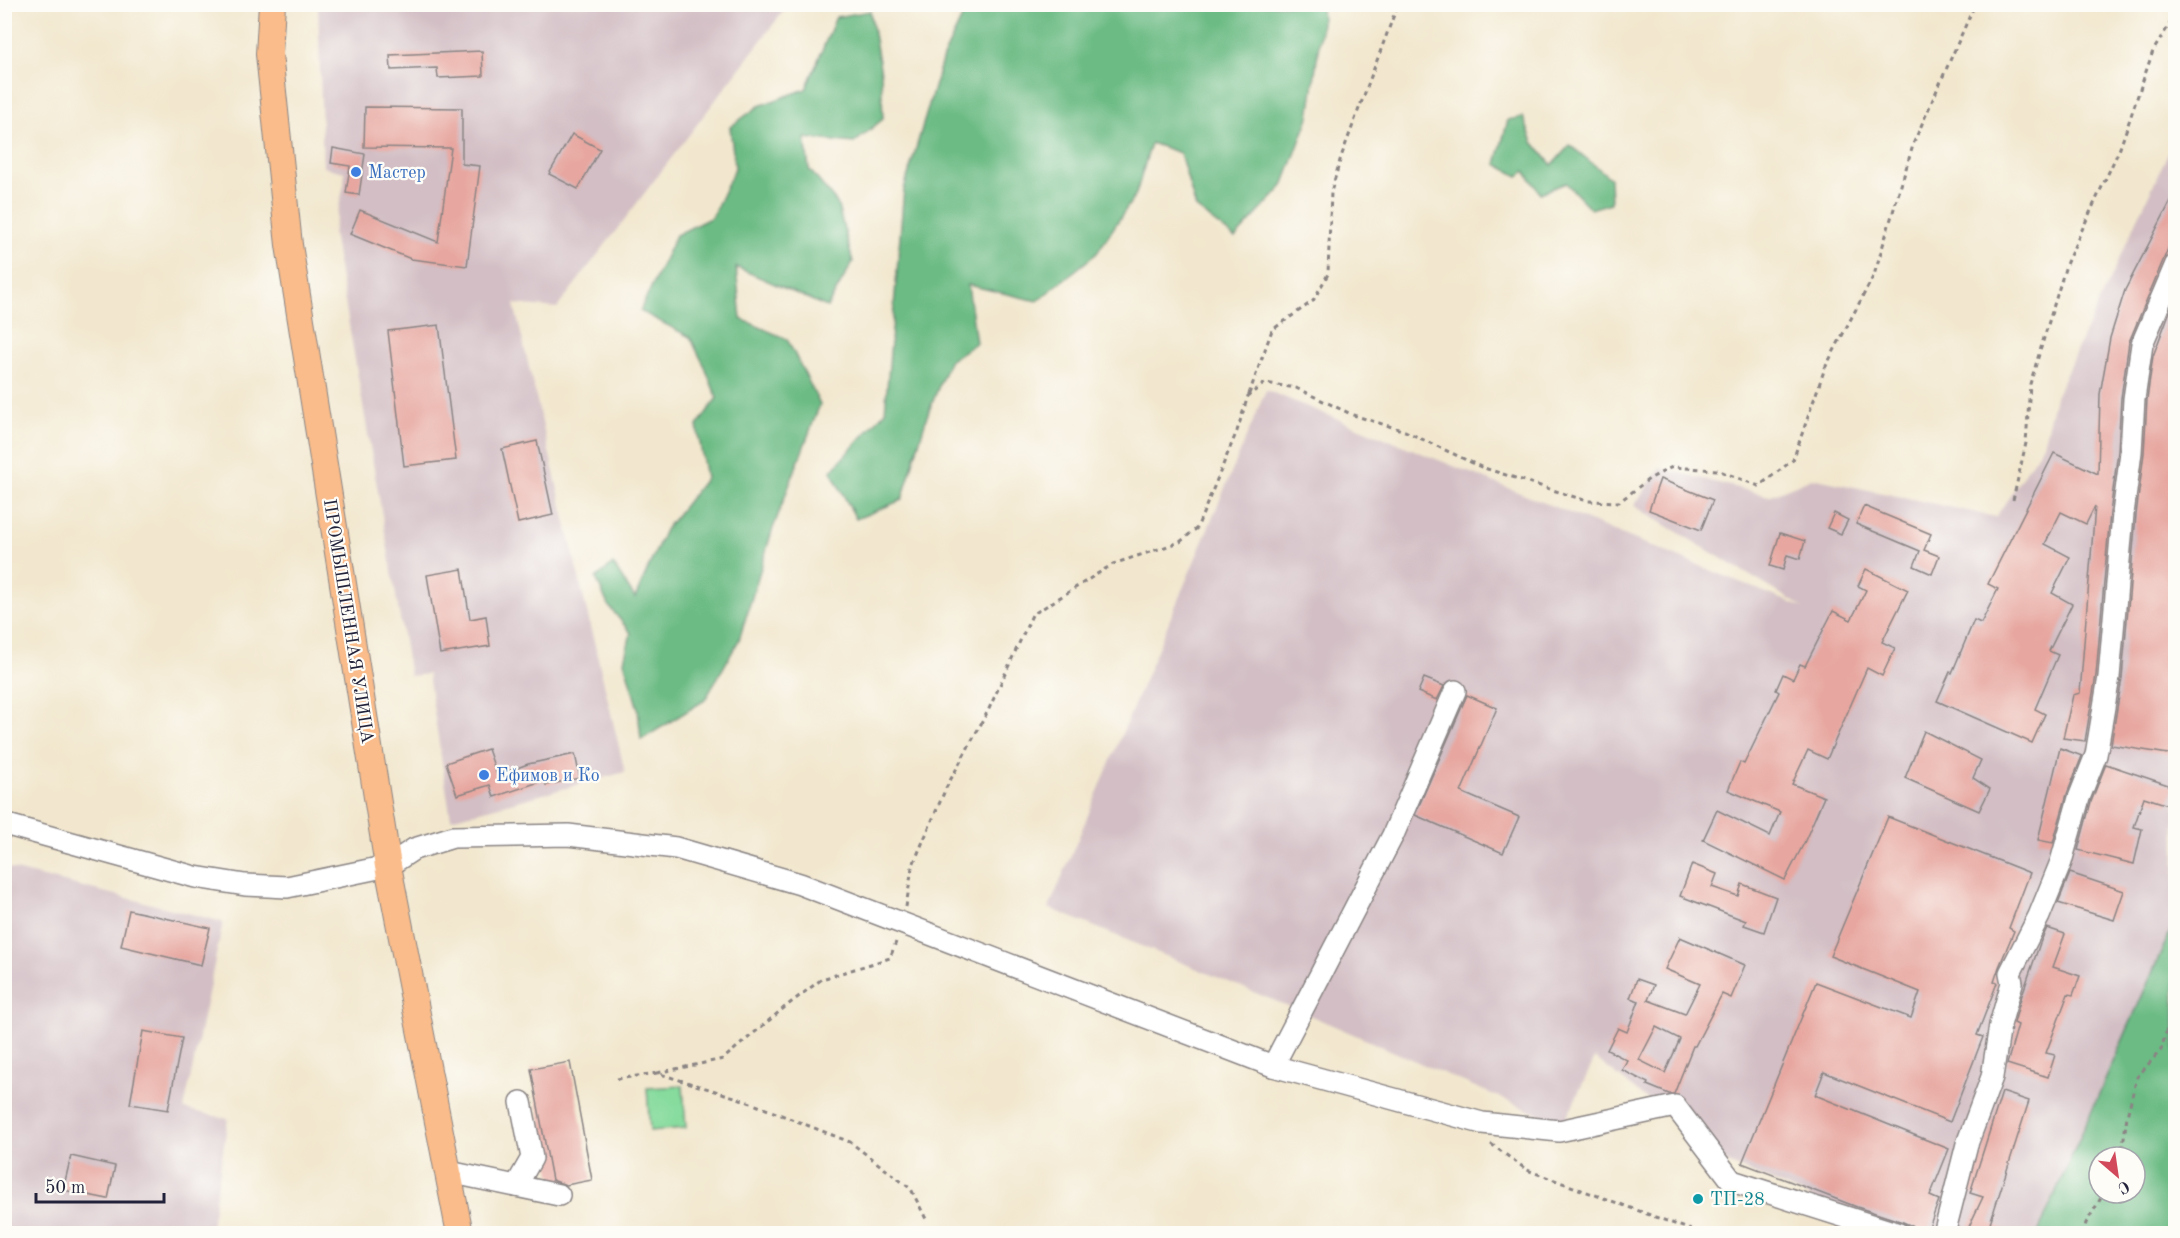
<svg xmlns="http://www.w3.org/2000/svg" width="2180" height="1238" font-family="'Old Standard TT',serif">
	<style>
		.industrial { fill: #d2bec4 }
		.green { fill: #86db9d; stroke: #547e6c; stroke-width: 1.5 }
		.forest { fill: #6cbb84; stroke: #476e60; stroke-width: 1.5; fill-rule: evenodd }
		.building { fill: #e7a7a0; fill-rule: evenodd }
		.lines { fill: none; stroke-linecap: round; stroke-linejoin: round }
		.minor-casing { stroke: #8a8484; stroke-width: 24 }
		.major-casing { stroke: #8a8484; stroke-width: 28 }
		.path { stroke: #8a8484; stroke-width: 3; stroke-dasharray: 4.5 4.5; stroke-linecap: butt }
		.minor { stroke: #fff; stroke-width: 21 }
		.major { stroke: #f9bc8a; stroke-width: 26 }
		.shop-dot { fill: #3f7fe0; stroke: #fdfcf7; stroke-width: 2 }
		.culture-dot { fill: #0f9aa8; stroke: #fdfcf7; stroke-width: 2 }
		.labels { text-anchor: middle; stroke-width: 4.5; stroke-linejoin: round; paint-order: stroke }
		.shop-label { font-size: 18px; fill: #366cbe; stroke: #fdfcf7; text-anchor: start }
		.street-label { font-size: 18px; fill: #22223b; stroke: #fdfcf7 }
		.culture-label { font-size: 18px; fill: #0d838f; stroke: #fdfcf7; text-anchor: start }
	</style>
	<rect width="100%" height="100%" fill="#fdfcf7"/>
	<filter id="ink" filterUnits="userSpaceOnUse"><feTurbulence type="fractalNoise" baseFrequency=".0167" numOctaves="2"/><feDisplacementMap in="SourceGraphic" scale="12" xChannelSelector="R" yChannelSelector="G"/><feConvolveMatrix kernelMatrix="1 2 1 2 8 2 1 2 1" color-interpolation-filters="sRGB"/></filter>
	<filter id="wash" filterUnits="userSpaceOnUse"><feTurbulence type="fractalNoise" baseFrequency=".008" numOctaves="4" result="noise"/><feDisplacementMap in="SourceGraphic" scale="24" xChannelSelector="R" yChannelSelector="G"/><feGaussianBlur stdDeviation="1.35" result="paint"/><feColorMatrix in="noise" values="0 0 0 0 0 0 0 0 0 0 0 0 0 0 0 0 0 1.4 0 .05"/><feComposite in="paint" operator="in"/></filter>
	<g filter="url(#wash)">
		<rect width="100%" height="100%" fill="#f2e7ce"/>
		<g class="industrial">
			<polygon points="318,5 788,5 557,308 514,304 625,772 451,819 428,674 410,676 333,233 344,185 345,172 323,167"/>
			<polygon points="2175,138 2175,921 2038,1233 1897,1233 1728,1163 1595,1058 1563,1125 1302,1012 1049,908 1266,390 1804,608 1634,506 1660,468 1769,496 1812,478 1996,517 2043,445 2055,397"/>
			<polygon points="4,867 223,922 184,1109 228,1119 210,1233 5,1233"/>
		</g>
		<polygon class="green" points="683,1086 686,1128 650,1131 647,1088"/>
		<g class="forest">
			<polygon points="968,5 1321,5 1322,22 1309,117 1283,186 1235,238 1196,208 1180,153 1151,143 1136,194 1097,253 1037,301 968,285 976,343 949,361 927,416 902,500 856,519 831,471 885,412 904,189 943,57"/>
			<polygon points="870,11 881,73 883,119 854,143 805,138 809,169 837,203 853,262 827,307 736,267 741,319 787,339 820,404 772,531 739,640 705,700 641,740 638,709 624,661 631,633 608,605 596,578 613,564 635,598 665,530 706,478 697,426 717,398 704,365 690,337 640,311 676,235 712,217 735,168 730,127 759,106 806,89 836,17"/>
			<polygon points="1523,117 1533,142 1552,165 1570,145 1610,178 1611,203 1591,209 1566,183 1540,193 1525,171 1518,176 1496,164 1508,120"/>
			<path d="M2175,921v312h-137zM2099,1157h36v36h-36z"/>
		</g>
		<g id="blocks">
			<g class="building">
				<polygon points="482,51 483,76 438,78 437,68 391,70 390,55"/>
				<polygon points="365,107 462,108 462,164 480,166 467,266 411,259 350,234 360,210 438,242 451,148 364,147"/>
				<polygon points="572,134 600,149 578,189 549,174"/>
				<polygon points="333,148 365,154 359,195 346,193 350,166 331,163"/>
				<polygon points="2175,193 2175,232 2129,342 2121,398 2118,451 2110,513 2096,675 2085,741 2063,738 2073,695 2080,693 2095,506 2086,524 2061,512 2045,544 2070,557 2052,593 2072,604 2049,651 2058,655 2035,709 2045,714 2032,743 1937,701 1950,672 1952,673 1974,620 1981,623 1998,589 1988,584 2054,453 2098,474 2100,394 2110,338 2125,290"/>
				<polygon points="2175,298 2175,755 2111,745 2122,678 2136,515 2144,453 2147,400 2153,356"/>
				<polygon points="439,325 456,460 404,466 388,331"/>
				<polygon points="537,441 553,515 518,523 502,449"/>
				<polygon points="1660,479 1713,500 1701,530 1649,510"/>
				<polygon points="1864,506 1931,534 1924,550 1939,556 1932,574 1914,566 1920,551 1856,524"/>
				<polygon points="1834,513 1848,520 1841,534 1827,528"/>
				<polygon points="1780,533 1805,541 1800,559 1787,555 1783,570 1770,566"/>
				<polygon points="462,569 470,619 486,616 490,646 440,654 427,575"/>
				<polygon points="1866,569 1908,590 1882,642 1895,648 1882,676 1867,668 1827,759 1808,750 1792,784 1824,797 1804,843 1785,880 1703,840 1717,810 1770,836 1780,812 1728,790 1740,762 1744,764 1779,692 1776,690 1783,674 1793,679 1800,664 1805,666 1833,611 1851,620 1866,590 1858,586"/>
				<polygon points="1424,678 1444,686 1437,700 1418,692"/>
				<polygon points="1467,695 1497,708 1461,792 1519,817 1503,853 1415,815"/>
				<polygon points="1924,731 1981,760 1973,778 1990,789 1979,811 1905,778"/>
				<polygon points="2060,748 2082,756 2067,794 2053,843 2038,840"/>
				<polygon points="488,749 497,775 528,764 575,754 580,778 546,785 545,780 494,797 490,785 457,795 446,763"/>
				<polygon points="2106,764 2174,787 2168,805 2144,797 2134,827 2142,829 2134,864 2078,850 2091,802"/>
				<polygon points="1888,817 2030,873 2009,928 2014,931 1999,967 1994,982 1997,983 1977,1035 1983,1037 1950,1122 1824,1072 1815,1095 1949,1149 1930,1196 1939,1200 1927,1233 1903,1222 1857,1207 1742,1163 1816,982 1911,1018 1920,992 1830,956"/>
				<polygon points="1692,864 1717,874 1712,887 1738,896 1742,884 1776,897 1764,932 1744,925 1746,921 1680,896"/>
				<polygon points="2070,873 2124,891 2114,920 2058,903"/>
				<polygon points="129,910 210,928 201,965 121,946"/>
				<polygon points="2047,928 2065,934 2053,967 2080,976 2073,995 2068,994 2046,1053 2055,1055 2048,1077 2007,1064 2018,1025 2014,1023 2021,998 2040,943"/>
				<path d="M1680,937l65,28 -14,33 -9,-4 -27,52h-2l-19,48h-5l-22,-9 1,-2 -26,-13 5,-10 -20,-10 11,-22 9,4 12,-31 -9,-3 7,-19 17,6 -6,15 37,14 15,-30 -35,-15zM1656,1027l24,12 -15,34 -26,-13z"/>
				<polygon points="143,1031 182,1038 168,1110 130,1104"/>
				<polygon points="570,1062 592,1180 566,1185 552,1180 531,1069"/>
				<polygon points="2002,1092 2029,1101 1990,1223 2012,1233 1966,1233 1983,1197 1970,1193"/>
				<polygon points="71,1156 115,1166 108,1199 63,1190"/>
			</g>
		</g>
	</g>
	<g filter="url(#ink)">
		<use href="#blocks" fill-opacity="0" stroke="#8a8484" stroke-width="1.5"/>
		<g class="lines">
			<g class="minor-casing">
				<g id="minor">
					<polyline points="4,824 195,877 245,885 287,887 388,866 414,849 453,837 568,835 676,848 800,884 1273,1066 1482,1123 1559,1131 1675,1106 1732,1181 1899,1234"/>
					<polyline points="1273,1066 1393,835 1455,691"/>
					<polyline points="449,1172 559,1195"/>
					<polyline points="516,1186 532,1158 521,1102"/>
					<polyline points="1944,1234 1967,1144 1992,1077 2000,1025 2012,983 2010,973 2039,916 2061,862 2079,798 2096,755 2109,677 2123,514 2131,452 2134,399 2142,344 2176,264"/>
				</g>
			</g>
			<g class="major-casing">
				<polyline id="major" points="272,4 269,54 289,245 388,866 460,1234"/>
			</g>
			<g class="path">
				<polyline points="1249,394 1272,330 1313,301 1328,274 1331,192 1341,157 1398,4"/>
				<polyline points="2013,500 2026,443 2030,384 2067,262 2120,148 2153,51 2176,14"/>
				<polyline points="906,907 912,867 946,788 988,711 1032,615 1113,564 1180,542 1197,528 1237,431 1248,396 1265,383 1296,388 1353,415 1405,431 1481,467 1587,501 1619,502 1649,479 1672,467 1717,470 1759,486 1793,460 1825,368 1874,275 1914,142 1975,4"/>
				<polyline points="657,1073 723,1059 785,1007 822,979 890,958 896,942"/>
				<polyline points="617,1079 657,1073 738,1098 850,1142 911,1189 927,1221"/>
				<polyline points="1491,1144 1527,1170 1702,1234"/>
				<polyline points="2118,1157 2123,1145 2127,1116 2137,1077 2161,1050 2176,997"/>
				<polyline points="2083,1234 2086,1223 2104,1193"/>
			</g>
			<use href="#minor" class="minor"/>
			<use href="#major" class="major"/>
		</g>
	</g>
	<g class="shop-dot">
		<circle cx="356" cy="172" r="6"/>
		<circle cx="484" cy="775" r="6"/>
	</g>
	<circle class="culture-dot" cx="1698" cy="1199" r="6"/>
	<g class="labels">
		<g class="shop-label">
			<text x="368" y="178">Мастер</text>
			<text x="496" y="781">Ефимов и Ко</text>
		</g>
		<g class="street-label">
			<text transform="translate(349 621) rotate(81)" y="6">ПРОМЫШЛЕННАЯ УЛИЦА</text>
		</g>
		<g class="culture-label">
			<text x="1710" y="1205">ТП-28</text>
		</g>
	</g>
	<rect width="2180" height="1238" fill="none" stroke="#fdfcf7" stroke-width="24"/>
	<g transform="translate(2117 1175) rotate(151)"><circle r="28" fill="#fdfcf7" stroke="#a5a5ac" stroke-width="1.5"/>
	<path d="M0-4.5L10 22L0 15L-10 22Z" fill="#d1495b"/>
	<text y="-9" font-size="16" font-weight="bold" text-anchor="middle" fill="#22223b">С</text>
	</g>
	<path d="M36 1193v9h128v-9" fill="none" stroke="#22223b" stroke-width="3"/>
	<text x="45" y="1193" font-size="18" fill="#22223b" stroke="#fdfcf7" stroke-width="4.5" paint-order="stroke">50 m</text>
</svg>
